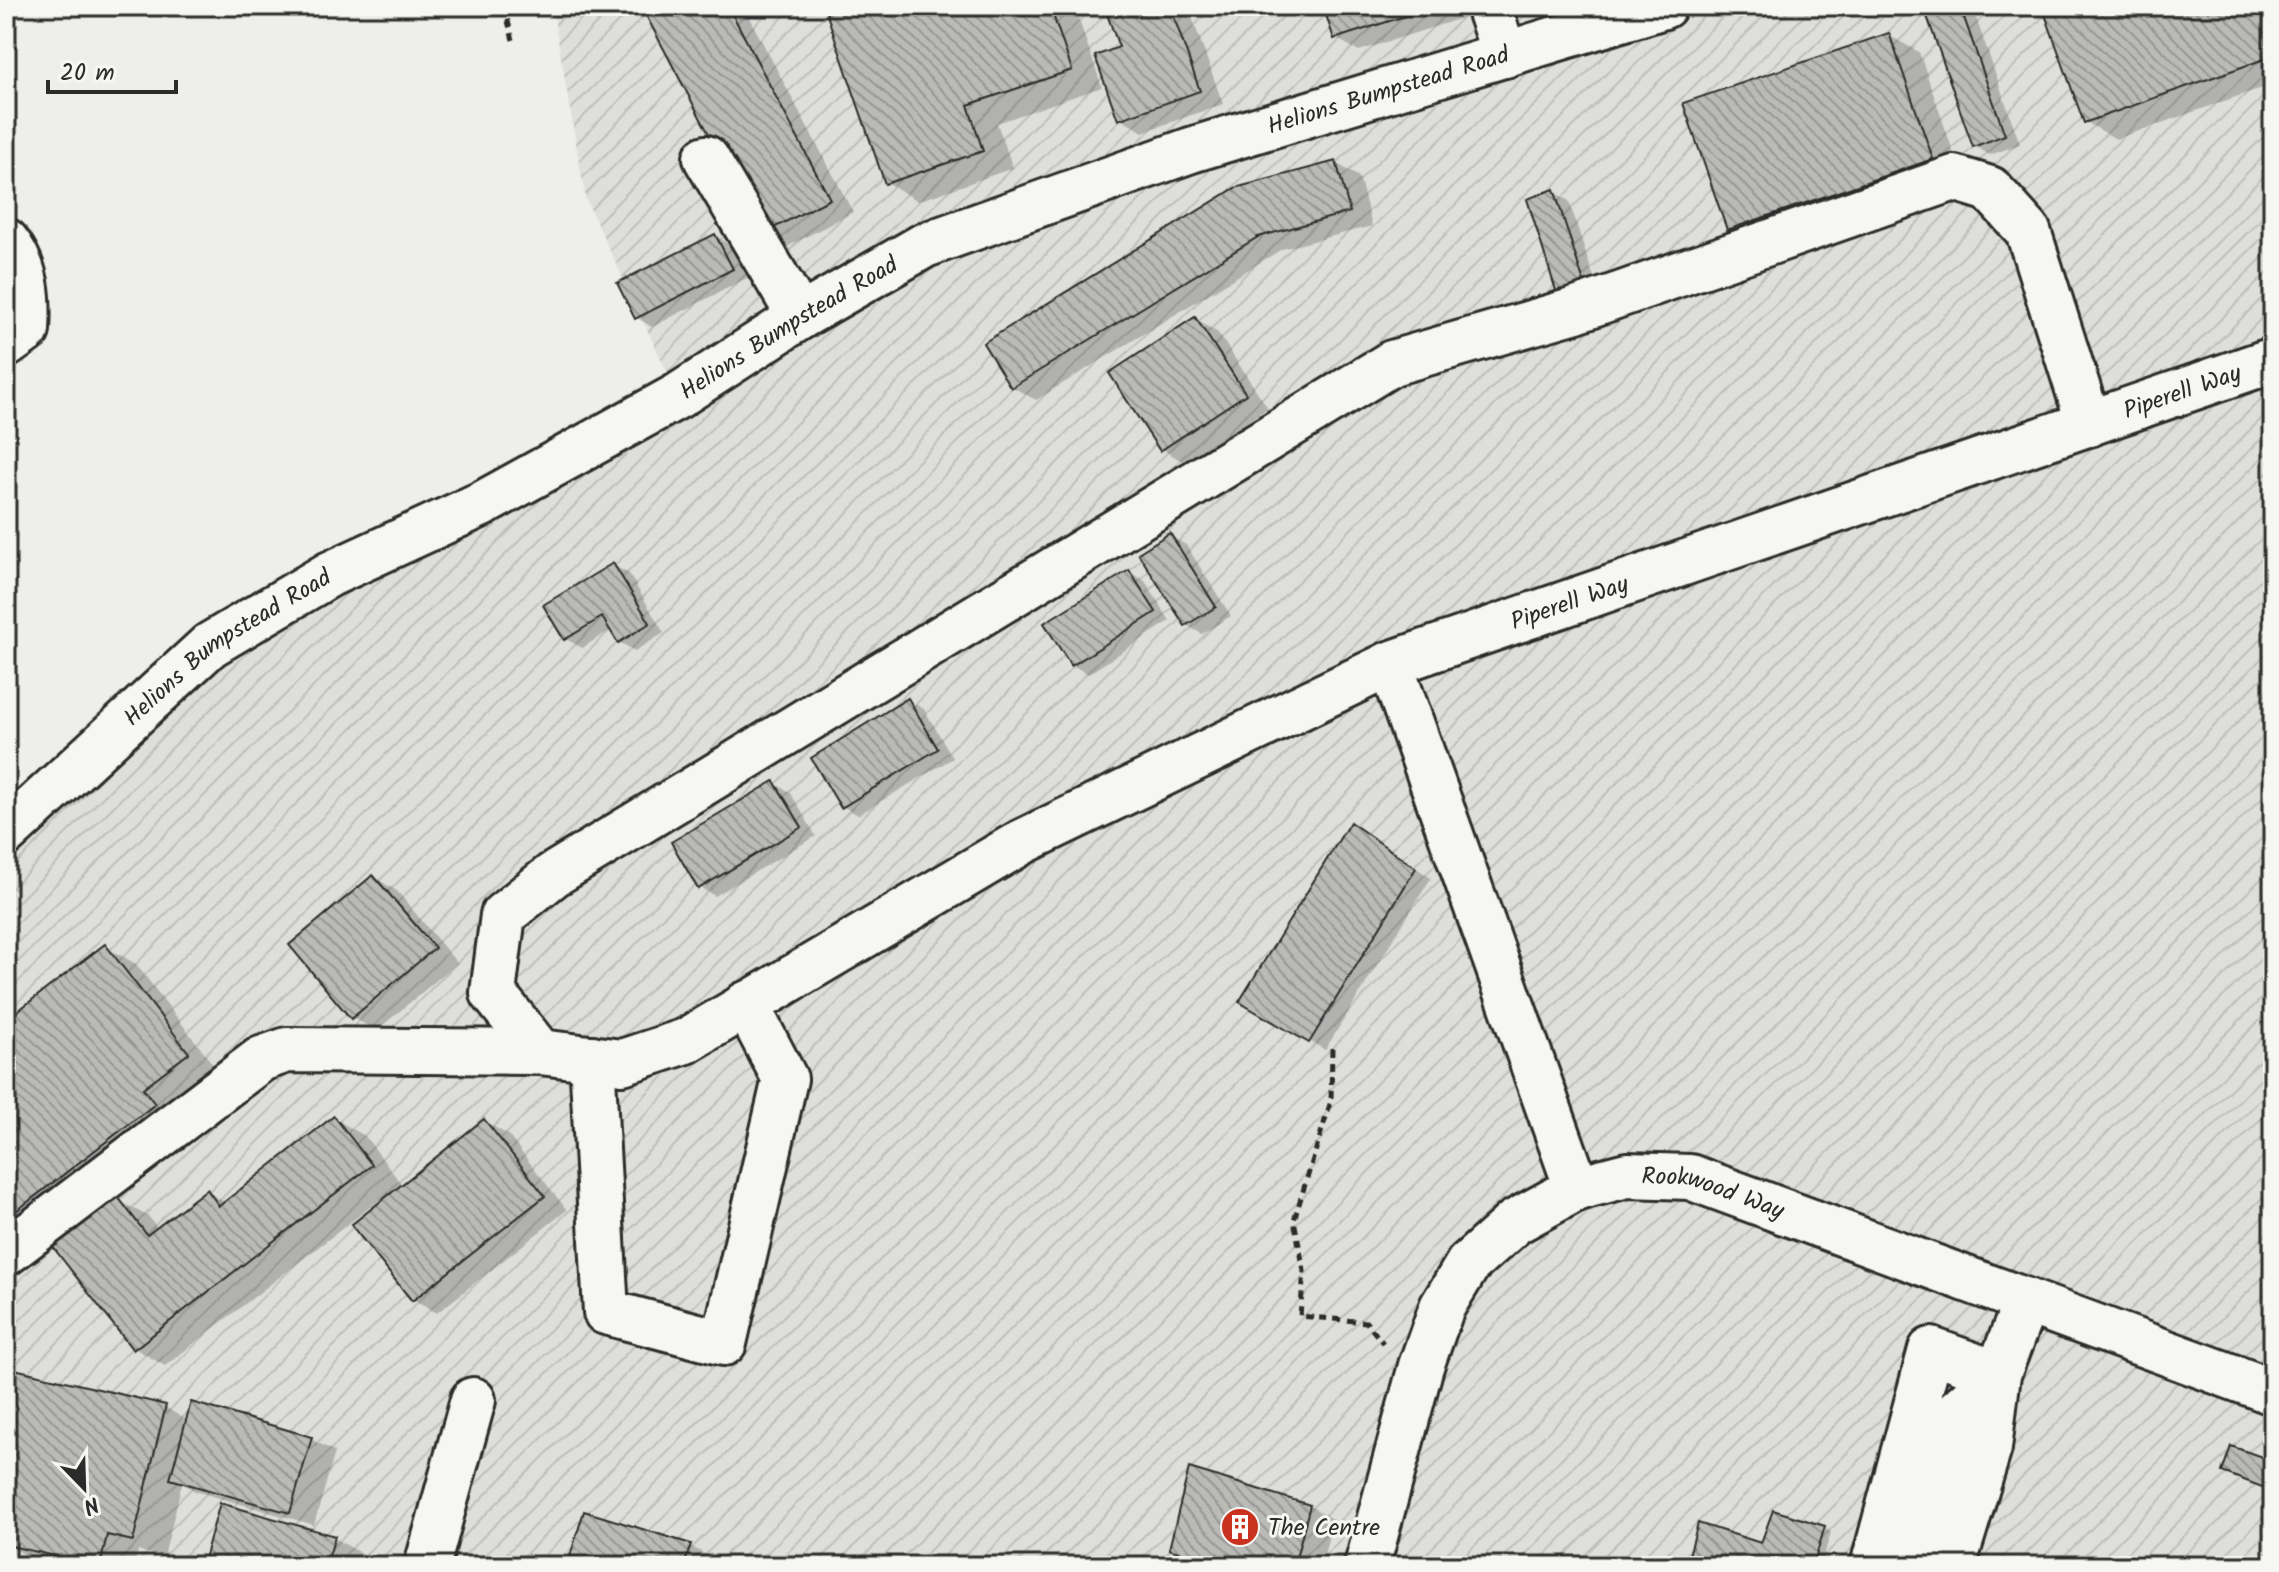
<svg xmlns="http://www.w3.org/2000/svg" width="2279" height="1572" font-family="Kalam,sans-serif">
	<style>
		.industrial { fill: url(#industrial-furrows) }
		.shadow { fill: #0003 }
		.building { fill: url(#building-back-hatch); stroke: #2b2b2b; stroke-width: 2 }
		.lines { fill: none; stroke-linecap: round; stroke-linejoin: round }
		.minor-casing { stroke: #2b2b2b; stroke-width: 50 }
		.path { stroke: #2b2b2b; stroke-width: 5; stroke-dasharray: 8 6; stroke-linecap: butt }
		.minor { stroke: #f6f6f2; stroke-width: 44 }
		.labels { text-anchor: middle; stroke-width: 6; stroke-linejoin: round; paint-order: stroke }
		.street-label { font-size: 24px; fill: #2b2b2b; stroke: #f6f6f2 }
		.poi-label { font-size: 24px; fill: #2b2b2b; stroke: #f6f6f2; text-anchor: start }
	</style>
	<defs>
		<pattern id="industrial-furrows" width="10" height="10" patternUnits="userSpaceOnUse" patternTransform="scale(2)"><rect width="10" height="10" fill="#dededb"/><path d="M-1 1l2-2M0 10L10 0M9 11l2-2" fill="none" stroke="#bfbfbc"/></pattern>
		<pattern id="building-back-hatch" width="6" height="6" patternUnits="userSpaceOnUse" patternTransform="scale(2)"><rect width="6" height="6" fill="#babab7"/><path d="M-1 5l2 2M0 0l6 6M5-1l2 2" fill="none" stroke="#979795"/></pattern>
	</defs>
	<rect width="100%" height="100%" fill="#eeeeea"/>
	<filter id="ink" filterUnits="userSpaceOnUse"><feTurbulence type="fractalNoise" baseFrequency=".0125" numOctaves="2"/><feDisplacementMap in="SourceGraphic" scale="16" xChannelSelector="R" yChannelSelector="G"/><feConvolveMatrix kernelMatrix="1 2 1 2 8 2 1 2 1" color-interpolation-filters="sRGB"/></filter>
	<g filter="url(#ink)">
		<polygon class="industrial" points="552,6 2273,6 2273,1566 6,1566 6,833 210,645 678,395 586,200"/>
		<g class="shadow">
			<polygon points="646,6 743,6 853,212 787,247 764,233"/>
			<polygon points="826,6 1074,6 1102,87 997,123 1013,168 918,201 887,183"/>
			<polygon points="1106,6 1188,6 1223,104 1143,132 1120,118 1122,49"/>
			<polygon points="1325,6 1461,6 1465,17 1359,51 1335,38"/>
			<polygon points="1959,6 1975,15 2020,144 1990,155 1974,146"/>
			<polygon points="2044,6 2273,6 2273,84 2116,139 2086,122"/>
			<polygon points="1888,35 1919,52 1962,177 1759,247 1729,229"/>
			<polygon points="1336,163 1359,177 1372,226 1282,249 1036,400 1012,387"/>
			<polygon points="1554,192 1569,201 1601,300 1577,308"/>
			<polygon points="715,236 730,245 747,278 652,327 637,318"/>
			<polygon points="1195,319 1218,333 1268,408 1185,463 1162,449"/>
			<polygon points="1170,536 1186,545 1231,616 1202,634 1186,625"/>
			<polygon points="613,565 629,574 664,633 635,651 619,642 612,629 582,648 566,639"/>
			<polygon points="1129,572 1145,581 1170,621 1088,674 1072,665"/>
			<polygon points="908,700 924,709 953,758 858,815 842,806"/>
			<polygon points="774,783 790,792 816,836 715,896 699,887"/>
			<polygon points="1366,833 1431,878 1325,1050 1242,1001"/>
			<polygon points="374,877 397,891 457,963 376,1031 352,1017"/>
			<polygon points="106,947 136,964 218,1071 6,1237 6,1023"/>
			<polygon points="335,1119 365,1136 403,1186 484,1121 508,1135 567,1210 437,1313 413,1299 379,1200 165,1366 134,1348 118,1200 149,1217 158,1229 207,1192 226,1203"/>
			<polygon points="6,1369 165,1407 188,1421 311,1439 335,1452 314,1525 195,1491 182,1483 164,1557 138,1551 134,1566 56,1566 36,1561 6,1544 13,1513 6,1509 6,1454 13,1424 6,1420"/>
			<polygon points="1310,1506 1333,1520 1321,1566 1209,1566 1172,1548"/>
			<polygon points="1824,1528 1831,1532 1821,1566 1688,1566"/>
			<polygon points="334,1538 364,1555 361,1566 204,1566"/>
			<polygon points="690,1546 714,1559 711,1566 569,1566"/>
		</g>
		<g class="building">
			<polygon points="641,6 728,6 830,199 762,234"/>
			<polygon points="824,6 1050,6 1072,70 968,105 983,151 885,184"/>
			<polygon points="1104,6 1170,6 1200,91 1118,120 1095,56 1119,47"/>
			<polygon points="1323,6 1436,6 1334,39"/>
			<polygon points="1954,6 1960,6 2005,135 1973,147 1927,16"/>
			<polygon points="2042,6 2273,6 2273,56 2084,123"/>
			<polygon points="1889,33 1933,159 1727,230 1683,103"/>
			<polygon points="1336,161 1350,212 1258,237 1011,388 983,343 1235,188"/>
			<polygon points="1554,189 1587,292 1559,300 1527,199"/>
			<polygon points="715,234 733,269 635,319 617,283"/>
			<polygon points="1195,317 1246,394 1160,451 1109,373"/>
			<polygon points="1170,533 1216,607 1185,626 1138,553"/>
			<polygon points="613,563 650,623 618,643 602,617 564,640 543,605"/>
			<polygon points="1129,570 1156,612 1071,666 1044,623"/>
			<polygon points="908,698 938,749 841,808 811,758"/>
			<polygon points="774,781 802,827 698,889 671,842"/>
			<polygon points="1350,822 1416,868 1309,1043 1239,1002"/>
			<polygon points="373,875 435,948 351,1019 289,945"/>
			<polygon points="105,944 189,1053 143,1088 155,1104 16,1211 6,1198 6,1020"/>
			<polygon points="334,1116 372,1165 133,1350 53,1247 118,1197 147,1235 207,1189 219,1206"/>
			<polygon points="484,1119 545,1196 412,1301 351,1225"/>
			<polygon points="6,1367 166,1405 133,1541 107,1535 100,1566 6,1545 13,1508 6,1507 6,1445 12,1419 6,1418"/>
			<polygon points="191,1402 312,1437 290,1513 170,1479"/>
			<polygon points="2231,1446 2273,1461 2273,1491 2222,1472"/>
			<polygon points="1189,1468 1310,1505 1294,1566 1223,1566 1169,1549"/>
			<polygon points="220,1503 335,1536 326,1566 202,1566"/>
			<polygon points="1773,1510 1825,1526 1813,1566 1686,1566 1698,1523 1761,1543"/>
			<polygon points="584,1511 691,1544 684,1566 567,1566"/>
		</g>
		<g class="lines">
			<g class="minor-casing">
				<g id="minor">
					<polyline points="1488,6 1505,55"/>
					<polyline points="706,158 800,317"/>
					<path d="M6,241c21,26 23,56 21,89l-21,15"/>
					<polyline points="1390,664 1022,842 686,1041 622,1062 540,1052 493,993 503,915 553,875 1392,363 1576,310 1954,178 1990,189 2028,231 2089,424"/>
					<path id="s1" d="M6,833l204,-188 120,-71 152,-70 196,-108 122,-79 125,-72 266,-95 473,-144"/>
					<polyline points="592,1058 606,1312 724,1343 785,1079 746,1004"/>
					<path id="s2" d="M1577,1188l-187,-524 883,-304"/>
					<polyline points="6,1253 261,1059 287,1050 540,1052"/>
					<polyline points="427,1566 473,1400"/>
					<path id="s3" d="M1367,1566l54,-200 21,-59 26,-43 47,-42 62,-34 50,-13 63,2 583,215"/>
					<polyline points="1873,1566 1931,1350 1998,1374 1953,1415 1911,1566"/>
					<polyline points="1953,1566 1989,1448 1998,1374 2026,1301"/>
				</g>
			</g>
			<g class="path">
				<polyline points="504,6 513,40"/>
				<polyline points="1332,1048 1331,1101 1294,1220 1304,1271 1300,1316 1366,1322 1383,1343"/>
			</g>
			<use href="#minor" class="minor"/>
		</g>
	</g>
	<defs>
		<g id="building-disc" transform="scale(2)"><circle r="9.5" fill="#c8321e" stroke="#f6f6f2"/><path d="M-4-6H4V6H1V3H-1V6H-4ZM-2.5-4.3h1.7v1.8h-1.7ZM.8-4.3h1.7v1.8H.8ZM-2.5-1h1.7V.8h-1.7ZM.8-1h1.7V.8H.8Z" fill="#fff"/></g>
	</defs>
	<g fill-rule="evenodd">
		<use href="#building-disc" x="1240" y="1527"/>
	</g>
	<g class="labels">
		<g class="street-label">
			<text dy="8" stroke="none"><textPath href="#s1" startOffset="1586">Helions Bumpstead Road</textPath></text>
			<text dy="8" stroke="none"><textPath href="#s1" startOffset="938">Helions Bumpstead Road</textPath></text>
			<text dy="8" stroke="none"><textPath href="#s2" startOffset="1394">Piperell Way</textPath></text>
			<text dy="8" stroke="none"><textPath href="#s2" startOffset="746">Piperell Way</textPath></text>
			<text dy="8" stroke="none"><textPath href="#s1" startOffset="290">Helions Bumpstead Road</textPath></text>
			<text dy="8" stroke="none"><textPath href="#s3" startOffset="594">Rookwood Way</textPath></text>
		</g>
		<g class="poi-label">
			<text x="1268" y="1535">The Centre</text>
		</g>
	</g>
	<rect width="2279" height="1572" fill="none" stroke="#f6f6f2" stroke-width="32"/>
	<rect x="16" y="16" width="2247" height="1540" fill="none" stroke="#2b2b2b" stroke-width="3" filter="url(#ink)"/>
	<g transform="translate(84 1488) rotate(157)" stroke="#f6f6f2" stroke-width="6" paint-order="stroke">
	<path d="M0-6L14 30L0 20L-14 30Z" fill="#2b2b2b"/>
	<text y="-12" font-size="22" font-weight="bold" text-anchor="middle" fill="#2b2b2b">N</text>
	</g>
	<path d="M48 80v12h128v-12" fill="none" stroke="#2b2b2b" stroke-width="4"/>
	<text x="60" y="80" font-size="24" fill="#2b2b2b" stroke="#f6f6f2" stroke-width="6" paint-order="stroke">20 m</text>
</svg>
